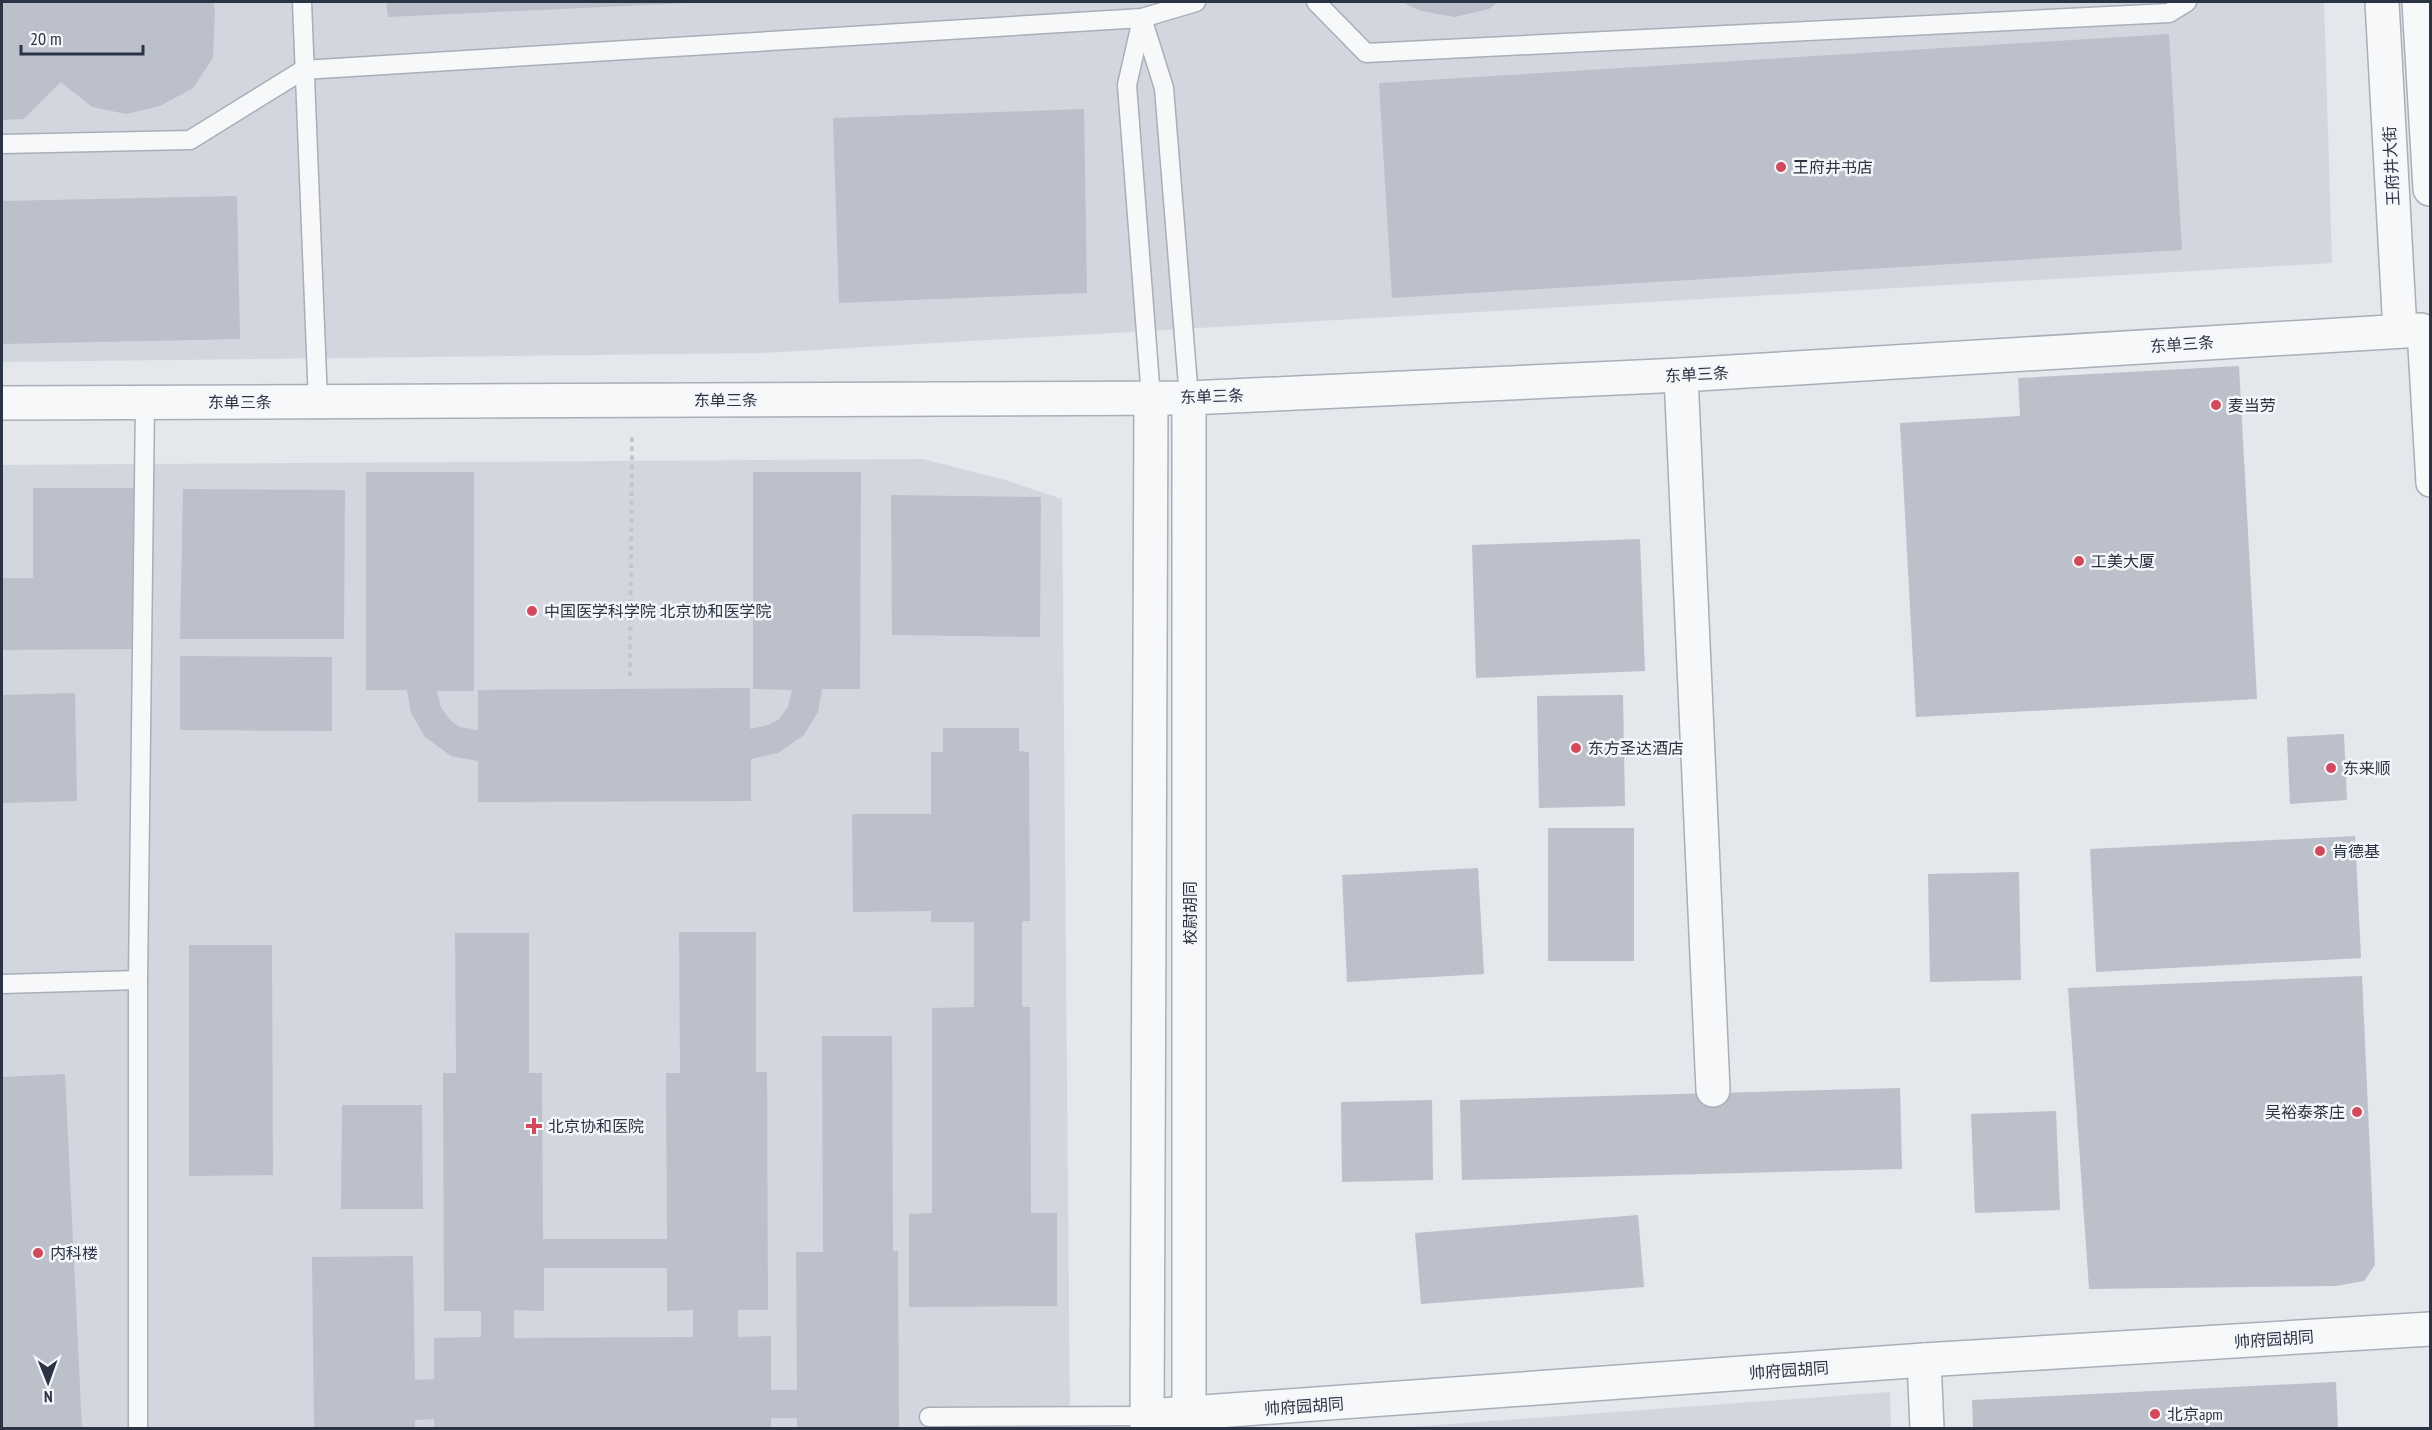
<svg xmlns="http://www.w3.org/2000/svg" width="2432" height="1430" font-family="'PT Sans Narrow','Noto Sans SC',sans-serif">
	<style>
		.built { fill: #d2d6de }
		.building { fill: #bbc0ca; fill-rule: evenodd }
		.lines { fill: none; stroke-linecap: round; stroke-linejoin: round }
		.service-casing { stroke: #a9aeb7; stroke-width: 21 }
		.pedestrian-casing { stroke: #a9aeb7; stroke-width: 30 }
		.minor-casing { stroke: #a9aeb7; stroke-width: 36 }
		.tertiary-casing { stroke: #a9aeb7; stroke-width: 36 }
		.path { stroke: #c2c5cb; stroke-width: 4; stroke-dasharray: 4.5 4.5; stroke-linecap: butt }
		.service { stroke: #f7f8fa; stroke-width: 18 }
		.pedestrian { stroke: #f7f8fa; stroke-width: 27 }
		.minor { stroke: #f7f8fa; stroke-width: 33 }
		.tertiary { stroke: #f7f8fa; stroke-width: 33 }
		.poi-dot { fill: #d1495b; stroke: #f4f6f9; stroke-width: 2 }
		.labels { text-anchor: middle; stroke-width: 5; stroke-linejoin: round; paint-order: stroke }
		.street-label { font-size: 16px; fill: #2b3445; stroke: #f4f6f9 }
		.poi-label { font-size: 16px; fill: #2b3445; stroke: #f4f6f9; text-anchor: start }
	</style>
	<rect width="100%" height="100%" fill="#e4e7ec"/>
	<g class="built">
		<polygon points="2,2 2324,2 2332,263 761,353 2,362"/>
		<polygon points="923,459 1002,479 1062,499 1070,1428 2,1428 2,465"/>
		<polygon points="1890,1392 1891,1428 1396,1428"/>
	</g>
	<g class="building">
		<polygon points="2,2 213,2 215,10 213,58 193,88 160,106 126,114 92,107 61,82 24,119 2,120"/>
		<polygon points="386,2 689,2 689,3 388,17"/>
		<polygon points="1402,2 1498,2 1489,9 1455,17 1421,11"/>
		<polygon points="2169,34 2182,250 1392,298 1379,83"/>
		<polygon points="1084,109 1087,293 839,303 833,118"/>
		<polygon points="237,196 240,339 2,344 2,201"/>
		<polygon points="2239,366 2257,699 1916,717 1900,423 2020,416 2018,378"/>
		<polygon points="366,472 474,472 474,691 437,691 441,708 451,721 460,727 478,730 478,690 750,688 750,729 768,725 778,720 788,707 792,690 753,689 753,472 861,472 860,689 822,689 818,712 804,735 778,753 751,759 751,801 478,802 478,761 451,756 425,737 411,713 407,690 366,690"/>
		<polygon points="33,488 134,488 134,649 2,650 2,578 33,578"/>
		<polygon points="183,489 345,490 344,639 180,639"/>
		<polygon points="891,495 1041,497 1040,637 892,635"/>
		<polygon points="1640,539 1645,671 1476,678 1472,545"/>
		<polygon points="180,656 332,657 332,731 180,730"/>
		<polygon points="75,693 77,801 2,803 2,695"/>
		<polygon points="1623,695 1625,806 1539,808 1537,696"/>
		<polygon points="943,728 1019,728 1019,751 1029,752 1030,921 1022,921 1022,1007 1030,1007 1031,1213 1057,1213 1057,1306 909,1307 909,1214 932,1213 932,1008 974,1007 974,922 931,922 931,911 853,912 852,814 931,814 931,752 943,752"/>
		<polygon points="2344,734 2347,800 2290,804 2287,737"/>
		<rect x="1548" y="828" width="86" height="133"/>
		<polygon points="2355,836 2361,958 2096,972 2090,849"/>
		<polygon points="1478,868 1484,974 1347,982 1342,875"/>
		<polygon points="2019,872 2021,980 1930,982 1928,874"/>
		<path d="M679,932h77v140h11l1,238h-30v27l33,-1v54h26l-1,-138h27l-1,-216h70l1,215h5l1,177h-102v-10h-26v10h-337v-9l-19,1v8h-101l-2,-171 101,-1 2,124 19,-1v-41l47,-1v-26h-37l-1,-238h13l-1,-140h74v140h13l1,166h124l-1,-166h14zM544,1268h123v43l26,-1v27l-179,1v-28l30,1z"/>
		<polygon points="189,945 272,945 273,1175 189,1176"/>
		<polygon points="2362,976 2375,1265 2364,1281 2336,1286 2089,1289 2068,988"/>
		<polygon points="65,1074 82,1428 2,1428 2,1077"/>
		<polygon points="1900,1088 1902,1169 1462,1180 1460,1100"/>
		<polygon points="1432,1100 1433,1180 1342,1182 1341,1102"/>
		<polygon points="342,1105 422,1105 423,1209 341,1209"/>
		<polygon points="2056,1111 2060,1210 1975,1213 1971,1114"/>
		<polygon points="1638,1215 1644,1287 1421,1304 1415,1233"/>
		<polygon points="2336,1382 2338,1428 1973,1428 1972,1400"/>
	</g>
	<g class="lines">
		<g class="service-casing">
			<g id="service">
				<polyline points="302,2 318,402"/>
				<polyline points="1316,2 1366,53 2169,13 2187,2"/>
				<polyline points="1142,18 1164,88 1189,398"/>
				<polyline points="1142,19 1127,85 1151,398"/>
				<polyline points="2,144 190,140 303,70 1142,18 1196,2"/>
				<polyline points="2,984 138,980"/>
				<polyline points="929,1417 1148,1416"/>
				<polyline points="138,1428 138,980 145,402"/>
			</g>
		</g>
		<g class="pedestrian-casing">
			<polyline id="pedestrian" points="2421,330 2430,483"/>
		</g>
		<g class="minor-casing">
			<g id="minor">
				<polyline points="1681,375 1713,1090"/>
				<polyline points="1924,1360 1927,1428"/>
				<polyline points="1148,1416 1924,1360 2430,1329"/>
			</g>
		</g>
		<g class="tertiary-casing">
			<g id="tertiary">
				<polyline points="2382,2 2400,331"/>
				<polyline points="2419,2 2430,189"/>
				<polyline points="2,403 1189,398 1681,375 2421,330"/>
				<polyline points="1147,1428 1151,398"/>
				<polyline points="1189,1428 1189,398"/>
			</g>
		</g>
		<polyline class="path" points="630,676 632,437"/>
		<use href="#service" class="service"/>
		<use href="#pedestrian" class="pedestrian"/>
		<use href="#minor" class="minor"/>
		<use href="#tertiary" class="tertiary"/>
	</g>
	<g class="poi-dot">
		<circle cx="1781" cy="167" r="6"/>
		<circle cx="2216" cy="405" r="6"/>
		<circle cx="2079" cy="561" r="6"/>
		<circle cx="532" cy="611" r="6"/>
		<circle cx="1576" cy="748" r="6"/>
		<circle cx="2331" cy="768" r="6"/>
		<circle cx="2320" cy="851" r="6"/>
		<circle cx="2357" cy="1112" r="6"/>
		<path d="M531 1117h6v6h6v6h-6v6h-6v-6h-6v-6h6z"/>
		<circle cx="38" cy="1253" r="6"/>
		<circle cx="2155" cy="1414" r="6"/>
	</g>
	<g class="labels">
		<g class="street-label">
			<text transform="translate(2391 166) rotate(-93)" y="6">王府井大街</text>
			<text transform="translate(2182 344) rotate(-4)" y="6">东单三条</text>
			<text transform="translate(1697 374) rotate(-3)" y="6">东单三条</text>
			<text transform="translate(1212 396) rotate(-2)" y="6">东单三条</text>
			<text x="726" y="406">东单三条</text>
			<text x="240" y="408">东单三条</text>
			<text transform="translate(1190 913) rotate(-90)" y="6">校尉胡同</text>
			<text transform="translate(2274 1339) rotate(-4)" y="6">帅府园胡同</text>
			<text transform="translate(1789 1370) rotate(-4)" y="6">帅府园胡同</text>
			<text transform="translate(1304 1406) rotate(-4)" y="6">帅府园胡同</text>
		</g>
		<g class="poi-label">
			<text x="1793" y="173">王府井书店</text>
			<text x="2228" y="411">麦当劳</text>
			<text x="2091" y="567">工美大厦</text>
			<text x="544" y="617">中国医学科学院 北京协和医学院</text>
			<text x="1588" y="754">东方圣达酒店</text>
			<text x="2343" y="774">东来顺</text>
			<text x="2332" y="857">肯德基</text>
			<text x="2345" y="1118" text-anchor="end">吴裕泰茶庄</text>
			<text x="548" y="1132">北京协和医院</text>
			<text x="50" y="1259">内科楼</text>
			<text x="2167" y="1420">北京apm</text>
		</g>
	</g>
	<rect width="2432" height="1430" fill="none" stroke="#2b3445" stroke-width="6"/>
	<g transform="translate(48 1382) rotate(179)" stroke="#f4f6f9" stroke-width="4.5" paint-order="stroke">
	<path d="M0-4.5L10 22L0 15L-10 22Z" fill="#2b3445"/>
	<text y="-9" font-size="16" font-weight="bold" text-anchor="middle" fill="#2b3445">N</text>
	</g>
	<path d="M21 45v9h122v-9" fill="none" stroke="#2b3445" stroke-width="3"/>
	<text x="30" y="45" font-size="18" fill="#2b3445" stroke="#f4f6f9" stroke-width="4.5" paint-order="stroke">20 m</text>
</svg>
